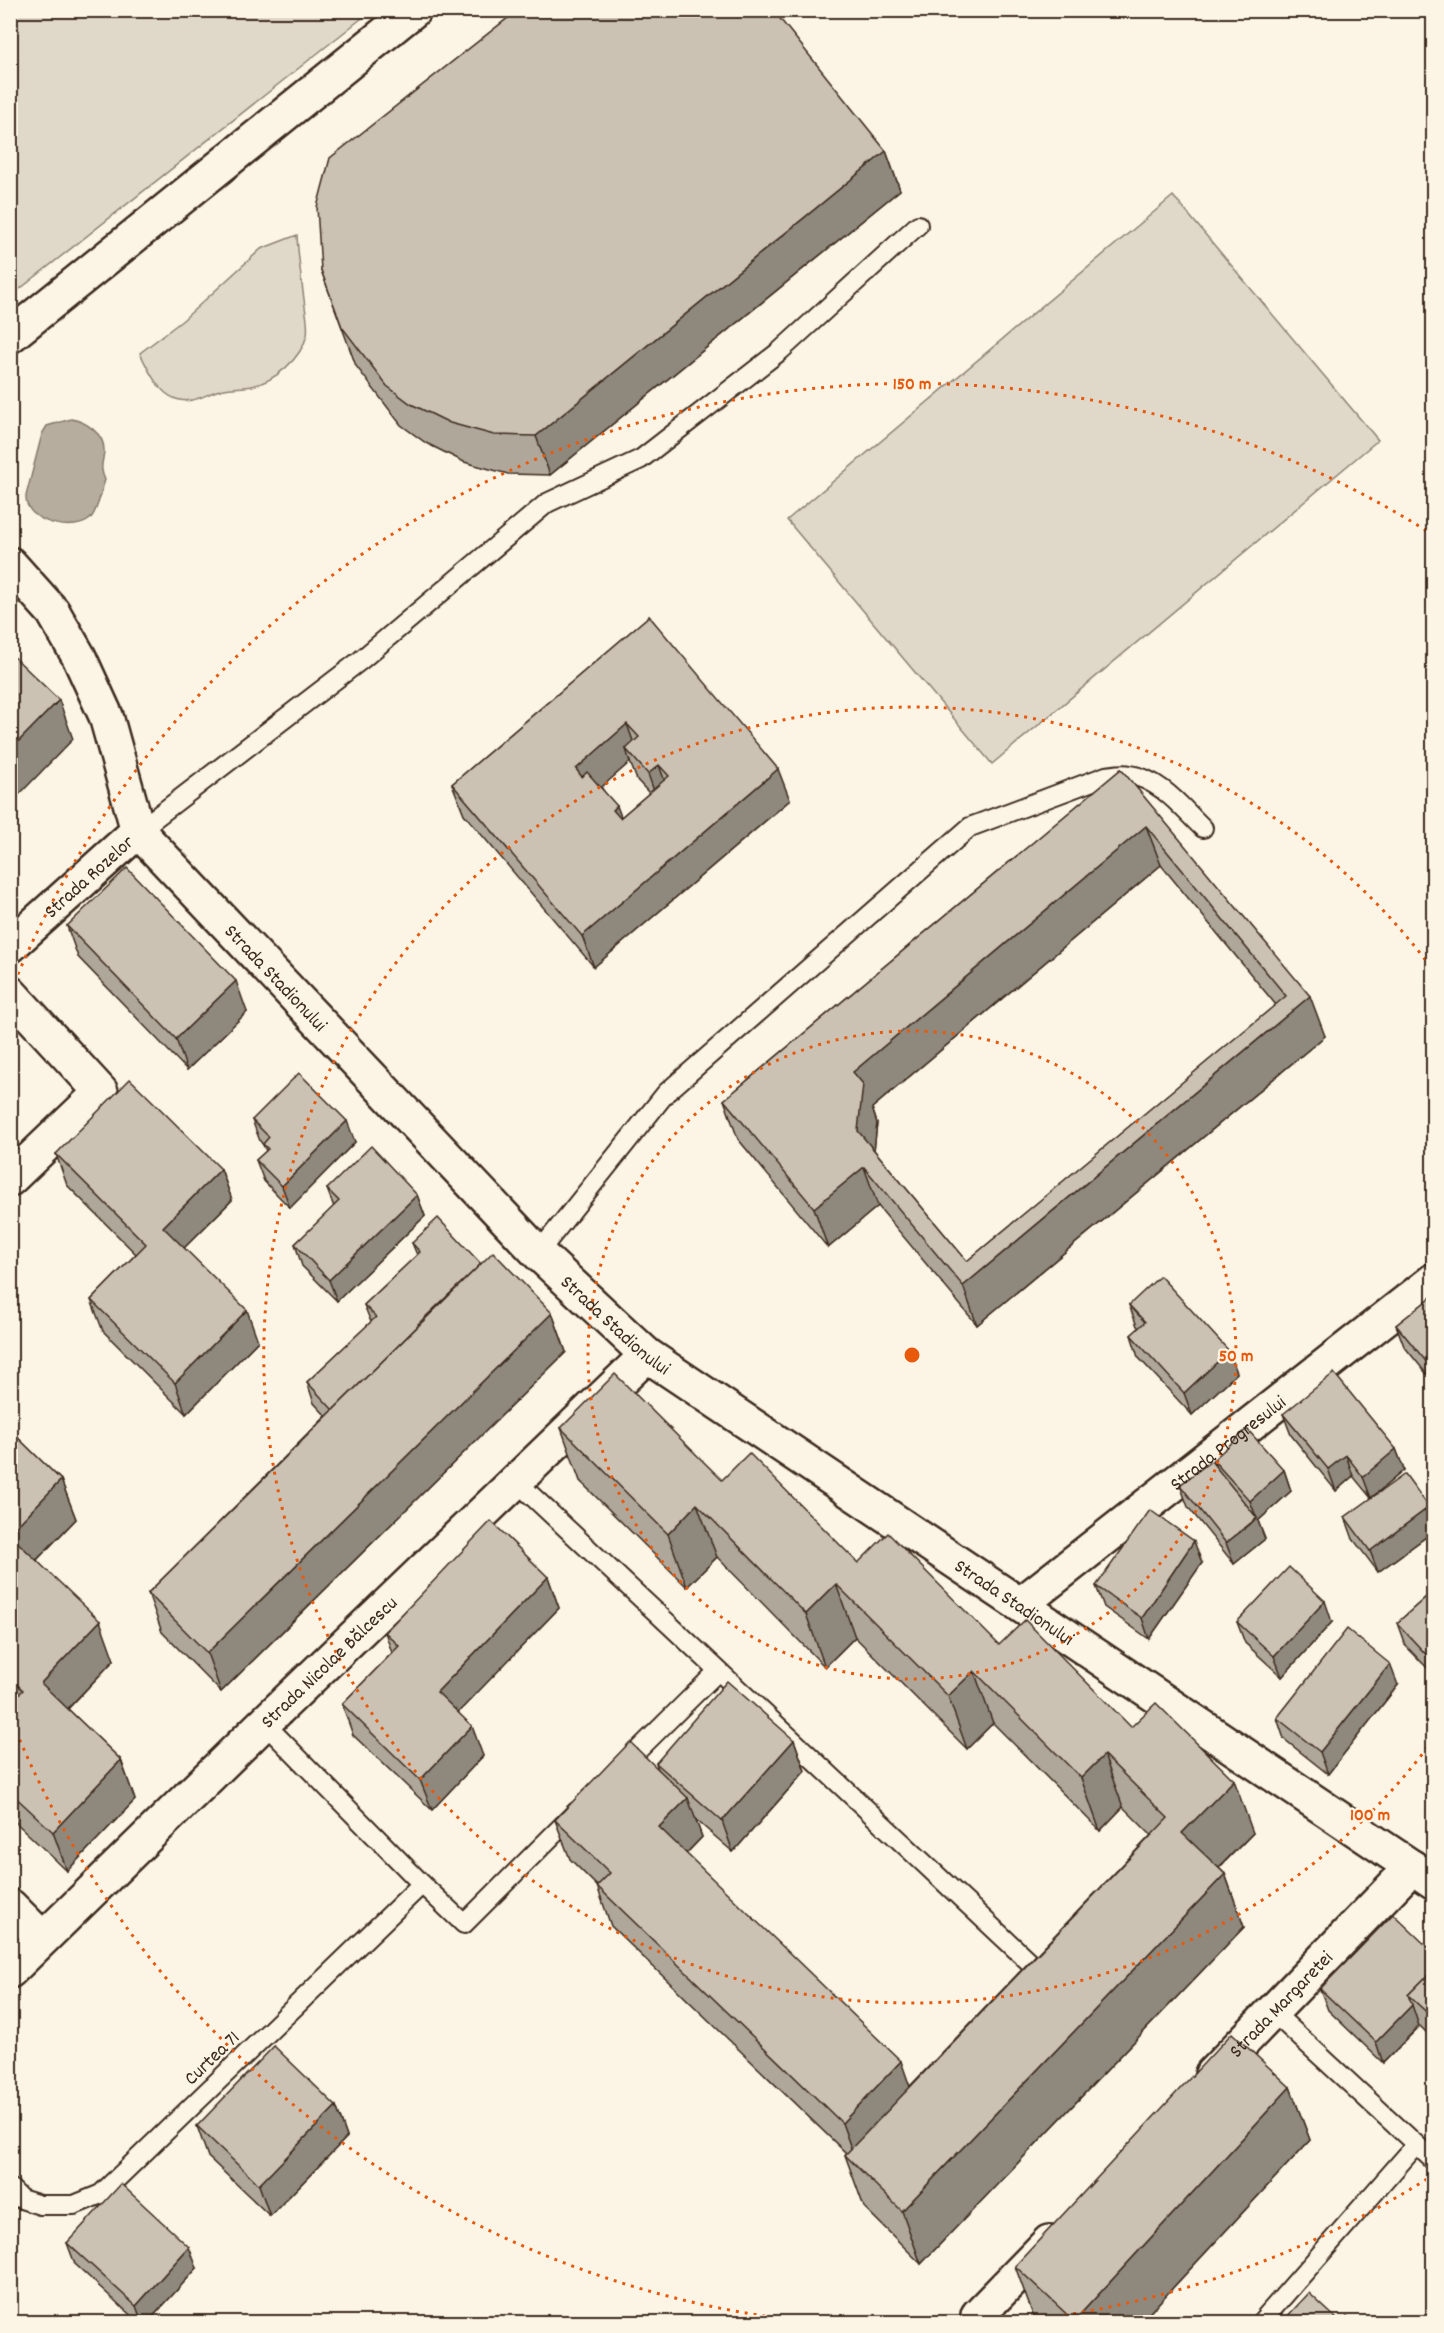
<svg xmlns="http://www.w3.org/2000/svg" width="1444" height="2333" font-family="Dekko,sans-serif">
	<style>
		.green { fill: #e0d8c8; stroke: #8e8173; stroke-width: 1.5 }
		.water { fill: #b7ad9e; stroke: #85796b; stroke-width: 1.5 }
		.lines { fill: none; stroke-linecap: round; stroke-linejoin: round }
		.lane-casing { stroke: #3b2a1e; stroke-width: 22 }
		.street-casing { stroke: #3b2a1e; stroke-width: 38 }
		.lane { stroke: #fcf5e5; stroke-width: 18 }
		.street { stroke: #fcf5e5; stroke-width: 33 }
		.wall { fill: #afa79a; stroke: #3b2a1e; stroke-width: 1.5; fill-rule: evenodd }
		.shaded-wall { fill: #8f887d; stroke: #3b2a1e; stroke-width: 1.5 }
		.building { fill: #ccc2b3; stroke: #3b2a1e; stroke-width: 1.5; fill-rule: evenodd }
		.ring { fill: none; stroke: #e8590c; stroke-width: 3; stroke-dasharray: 3 6 }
		.labels { text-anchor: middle; stroke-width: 4.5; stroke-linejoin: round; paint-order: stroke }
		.street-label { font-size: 20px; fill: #3b2a1e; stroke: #fcf5e5 }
		.centre { fill: #e8590c; stroke: #fcf5e5; stroke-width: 3 }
		.ring-label { font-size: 18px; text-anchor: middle; font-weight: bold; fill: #e8590c; stroke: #fcf5e5; stroke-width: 4.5; stroke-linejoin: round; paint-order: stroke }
	</style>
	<rect width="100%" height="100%" fill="#fcf5e5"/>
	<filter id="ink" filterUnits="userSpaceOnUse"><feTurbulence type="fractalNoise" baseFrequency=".0167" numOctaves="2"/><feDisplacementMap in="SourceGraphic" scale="12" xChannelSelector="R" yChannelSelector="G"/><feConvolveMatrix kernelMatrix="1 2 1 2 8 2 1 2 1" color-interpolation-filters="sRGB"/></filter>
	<g filter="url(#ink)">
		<g class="green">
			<polygon points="11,10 371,10 371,11 11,296"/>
			<polygon points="1173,196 1378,440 992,764 787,520"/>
			<path d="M297,235c1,21 4,42 7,64 1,11 5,25 3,36 -6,24 -32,46 -55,51 -11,2 -22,1 -32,4 -15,4 -27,15 -44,9 -18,-6 -28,-30 -36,-46l43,-33 78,-71z"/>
		</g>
		<path class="water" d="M71,419c14,2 34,15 33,32 -1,13 -5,15 1,29 -4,11 -7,31 -15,39 -15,13 -54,5 -62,-13 -2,-3 -2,-7 -2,-10l16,-62 5,-8z"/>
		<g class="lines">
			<g class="lane-casing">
				<g id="lane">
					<polyline points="138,831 361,660 547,503 641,459 780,351 918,225"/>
					<path d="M538,1253l128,-160 304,-266 136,-51c8,-1 17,-3 24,-1 30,4 52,33 73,53"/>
					<polyline points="515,1480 1038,1970 1029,1979"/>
					<polyline points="264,1723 422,1884 464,1924 576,1812"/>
					<polyline points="621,1767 718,1671"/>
					<polyline points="1273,2012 1434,2161"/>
					<polyline points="10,2188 21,2199 40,2205 74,2205 101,2194 422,1884"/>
					<polyline points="1261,2322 1416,2145"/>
				</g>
			</g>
			<g class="street-casing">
				<g id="street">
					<polyline points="10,336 414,10"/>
					<path id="s1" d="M10,564l43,48 26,45 27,59 32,115 400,422 109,102 787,527"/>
					<path id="s2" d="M10,946l128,-115"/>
					<polyline points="10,993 101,1092 10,1179"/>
					<path id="s3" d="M1021,1604l413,-324"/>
					<polyline points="10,1906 42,1938"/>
					<path id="s4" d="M10,1971l254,-248 383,-368"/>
					<path id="s5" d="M1212,2074l200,-207"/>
					<polyline points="986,2322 978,2315 1049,2242"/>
				</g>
			</g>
			<use href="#lane" class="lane"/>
			<use href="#street" class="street"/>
		</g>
		<g class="wall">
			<polygon points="886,151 900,190 550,475 508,474 464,462 426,443 401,425 356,366 321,270"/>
			<path d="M649,616l141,184 -196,167 -130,-153 -12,-30zM630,762l7,18 12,13 -28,24 -20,-30z"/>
			<path d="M1121,769l204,267 -348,289 -99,-119 -50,42 -90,-109 -14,-39zM1161,865l115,140 -309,256 -93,-111 3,-27 -5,-15z"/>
			<polygon points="67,926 247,1012 187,1070 78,957"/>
			<polygon points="252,1120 355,1142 290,1208 264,1181 256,1160 266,1151 263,1145 260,1141"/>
			<polygon points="56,1154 221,1169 232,1200 184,1248 258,1341 186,1414 103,1331 91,1300 136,1254 67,1185"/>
			<polygon points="327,1189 417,1195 425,1216 337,1301 302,1266 295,1244 334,1207"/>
			<polygon points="412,1243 481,1264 552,1313 566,1352 221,1692 162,1632 148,1593 326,1416 314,1403 307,1382 371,1322 364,1305 417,1255"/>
			<polygon points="1434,1295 1434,1383 1404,1346 1396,1325"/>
			<polygon points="1129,1305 1229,1351 1237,1373 1192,1415 1138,1357 1131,1335 1139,1328 1137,1326"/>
			<polygon points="1283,1414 1396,1449 1404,1470 1371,1498 1353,1476 1336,1491 1291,1435"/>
			<polygon points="561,1428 722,1480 858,1563 999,1645 1131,1727 1253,1833 1219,1868 1225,1874 1244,1927 921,2264 864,2207 845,2155 846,2153 611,1926 597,1886 570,1859 555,1820 658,1769 656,1763 794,1740 805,1771 733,1852 695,1819 702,1837 686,1854 910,2086 1151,1835 1123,1807 1100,1831 993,1723 967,1749 855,1637 825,1667 717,1557 687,1587 580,1481"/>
			<polygon points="10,1430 61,1480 76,1519 37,1560 114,1660 68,1709 121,1760 135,1800 67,1871 10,1817"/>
			<polygon points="1213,1460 1284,1470 1291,1491 1258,1521 1265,1539 1234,1564 1188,1507 1180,1485 1215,1465"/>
			<polygon points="1429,1507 1434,1518 1434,1531 1378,1572 1353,1539 1345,1517"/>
			<polygon points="1202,1563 1149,1639 1104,1607 1096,1586"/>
			<polygon points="548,1577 559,1608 458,1712 483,1756 432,1810 353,1735 342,1704 392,1653 385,1632"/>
			<polygon points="1434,1590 1434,1675 1405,1645 1397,1623"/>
			<polygon points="1237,1622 1332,1622 1282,1677 1245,1643"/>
			<polygon points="1398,1685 1328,1774 1284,1739 1277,1718"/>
			<polygon points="1434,1953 1434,2041 1432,2038 1420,2026 1383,2063 1328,2010 1320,1989"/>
			<polygon points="1290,2087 1310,2140 1141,2322 1038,2322 1034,2318 1015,2266"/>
			<polygon points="336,2106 347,2137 270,2216 208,2157 197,2126"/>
			<polygon points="67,2243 197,2268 148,2322 138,2322 75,2264"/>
		</g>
		<g class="shaded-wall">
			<polygon points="886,151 900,190 550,475 536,436"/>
			<polygon points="59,700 73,739 10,804 10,750"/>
			<polygon points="627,724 638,755 626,749 630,762 587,800 576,769"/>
			<polygon points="659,765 670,796 659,805 648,774"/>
			<polygon points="778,769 790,800 594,967 582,936"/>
			<polygon points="617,806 629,837 613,810"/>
			<polygon points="1146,826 1161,865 872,1108 877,1123 872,1170 858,1131 853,1072"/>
			<polygon points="236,981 247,1012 187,1070 176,1039"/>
			<polygon points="1310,996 1325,1036 977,1325 963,1286"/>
			<polygon points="347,1121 355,1142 290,1208 282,1186"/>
			<polygon points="864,1167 878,1206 828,1248 814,1208"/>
			<polygon points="221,1169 232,1200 174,1258 163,1227"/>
			<polygon points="417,1195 425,1216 337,1301 329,1280"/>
			<polygon points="247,1310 258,1341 186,1414 175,1383"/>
			<polygon points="552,1313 566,1352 221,1692 207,1653"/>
			<polygon points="1229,1351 1237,1373 1192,1415 1184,1393"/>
			<polygon points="1396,1449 1404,1470 1371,1498 1363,1477"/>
			<polygon points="1346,1455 1353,1476 1336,1491 1328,1469"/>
			<polygon points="1284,1470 1291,1491 1258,1521 1265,1539 1234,1564 1226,1543 1257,1519 1250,1501"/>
			<polygon points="61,1480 76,1519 24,1573 10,1536 10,1533"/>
			<polygon points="697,1504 717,1557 687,1587 668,1534"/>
			<polygon points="1429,1507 1434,1518 1434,1531 1378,1572 1370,1551"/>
			<polygon points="1194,1541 1202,1563 1149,1639 1142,1618"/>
			<polygon points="548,1577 559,1608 448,1723 437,1692"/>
			<polygon points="836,1584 855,1637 825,1667 806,1614"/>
			<polygon points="1325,1601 1332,1622 1282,1677 1274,1656"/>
			<polygon points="100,1621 114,1660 55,1722 41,1683"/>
			<polygon points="1390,1664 1398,1685 1328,1774 1320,1752"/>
			<polygon points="974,1671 993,1723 967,1749 948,1696"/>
			<polygon points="472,1726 483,1756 432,1810 420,1780"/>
			<polygon points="794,1740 805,1771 733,1852 722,1821"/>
			<polygon points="1104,1755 1123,1807 1100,1831 1081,1778"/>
			<polygon points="121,1760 135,1800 67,1871 53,1832"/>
			<polygon points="1234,1780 1253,1833 1201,1885 1182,1833"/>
			<polygon points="688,1798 702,1837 673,1867 659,1827"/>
			<polygon points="1225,1874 1244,1927 921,2264 902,2211"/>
			<polygon points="1412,2005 1419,2026 1383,2063 1376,2042"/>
			<polygon points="901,2061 915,2101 856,2162 842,2123"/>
			<polygon points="1290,2087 1310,2140 1141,2322 1075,2322 1074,2321"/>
			<polygon points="336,2106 347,2137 270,2216 259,2185"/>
			<polygon points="189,2247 197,2268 148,2322 142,2322 136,2306"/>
		</g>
		<g class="building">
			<polygon points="518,10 773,10 886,151 536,436 494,435 450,423 411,404 387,386 342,327 321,270 317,207 330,158"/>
			<path d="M649,616l129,153 -196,167 -130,-152zM627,724l12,13 -13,12 22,25 11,-9 10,11 -49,42 -7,-8 4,-4 -30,-34 -5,5 -6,-8z"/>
			<polygon points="10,653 59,700 10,750"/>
			<path d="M1121,769l189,227 -347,290 -99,-119 -50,41 -90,-108zM1146,826l140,170 -319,265 -109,-130 5,-47 -10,-12z"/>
			<polygon points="127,868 236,981 176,1039 67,926"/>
			<polygon points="299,1073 347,1121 282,1186 256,1160 268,1149 263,1144 269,1137 252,1120"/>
			<polygon points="130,1079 221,1169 163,1227 247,1310 175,1383 91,1300 146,1244 56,1154"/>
			<polygon points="371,1146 417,1195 329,1280 295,1244 339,1201 327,1189"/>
			<polygon points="438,1218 481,1264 418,1324 419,1325 333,1410 307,1382 376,1317 364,1305 420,1252 412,1243"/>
			<polygon points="493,1252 552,1313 207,1653 148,1593"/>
			<polygon points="1160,1276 1229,1351 1184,1393 1131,1335 1145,1322 1129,1305"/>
			<polygon points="1434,1295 1434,1371 1396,1325"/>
			<polygon points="1334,1373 1396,1449 1363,1477 1346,1455 1328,1469 1283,1414"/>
			<polygon points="615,1374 722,1480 749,1453 858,1563 888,1533 999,1645 1025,1620 1131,1727 1156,1703 1234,1780 1182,1833 1225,1874 902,2211 845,2155 1168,1818 1104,1755 1081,1778 974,1671 948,1696 836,1584 806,1614 697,1504 668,1534 561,1428"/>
			<polygon points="1247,1429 1284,1470 1250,1501 1213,1460"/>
			<polygon points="10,1430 61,1480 10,1533"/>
			<polygon points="1211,1461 1257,1518 1226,1543 1180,1485"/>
			<polygon points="1405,1474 1429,1507 1370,1551 1345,1517"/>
			<polygon points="1150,1510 1194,1541 1142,1618 1096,1586"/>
			<polygon points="491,1521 548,1577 437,1692 472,1726 420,1780 342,1704 399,1646 385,1632"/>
			<polygon points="10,1535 100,1621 41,1683 121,1760 53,1832 10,1792 10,1703 23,1690 10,1678"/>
			<polygon points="1289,1567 1325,1601 1274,1656 1237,1622"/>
			<polygon points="1434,1590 1434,1663 1397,1623"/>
			<polygon points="1347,1629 1390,1664 1320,1752 1277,1718"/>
			<polygon points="727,1681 794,1740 722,1821 656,1763"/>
			<polygon points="630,1742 688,1798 659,1827 901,2061 842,2123 597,1886 610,1873 555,1820"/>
			<polygon points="1393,1914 1434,1953 1434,1969 1408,1995 1412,2005 1376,2042 1320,1989"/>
			<polygon points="1434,1969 1434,2019 1408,1995"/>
			<polygon points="1434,2028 1434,2035 1430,2032"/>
			<polygon points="1232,2033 1290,2087 1074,2321 1015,2266"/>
			<polygon points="274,2046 336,2106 259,2185 197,2126"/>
			<polygon points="121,2184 189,2247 136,2306 67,2243"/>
			<polygon points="1309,2293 1340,2322 1282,2322"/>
			<polygon points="1347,2317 1353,2322 1342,2322"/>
		</g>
	</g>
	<g class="ring">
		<circle cx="912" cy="1355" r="324"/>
		<path d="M1433 1740A648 648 0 1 1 1433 970"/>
		<path d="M1427 2179A972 972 0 0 1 1014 2322M810 2322A972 972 0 0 1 11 1719M11 991A972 972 0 0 1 1427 531"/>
	</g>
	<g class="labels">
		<g class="street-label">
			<text dy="7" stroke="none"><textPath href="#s2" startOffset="105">Strada Rozelor</textPath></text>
			<text dy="7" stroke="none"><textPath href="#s1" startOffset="502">Strada Stadionului</textPath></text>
			<text dy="7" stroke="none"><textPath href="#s1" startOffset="988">Strada Stadionului</textPath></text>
			<text dy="7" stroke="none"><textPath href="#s3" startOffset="262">Strada Progresului</textPath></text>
			<text dy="7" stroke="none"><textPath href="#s1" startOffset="1474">Strada Stadionului</textPath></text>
			<text dy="7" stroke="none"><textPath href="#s4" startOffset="444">Strada Nicolae Bălcescu</textPath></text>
			<text dy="7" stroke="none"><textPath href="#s5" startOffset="98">Strada Margaretei</textPath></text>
			<text transform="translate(211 2057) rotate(-44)" y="7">Curtea 71</text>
		</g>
	</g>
	<circle cx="912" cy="1355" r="9" class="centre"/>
	<g class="ring-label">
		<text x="912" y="389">150 m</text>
		<text x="1236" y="1361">50 m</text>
		<text x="1370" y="1820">100 m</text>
	</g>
	<rect width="1444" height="2333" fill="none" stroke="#fcf5e5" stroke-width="36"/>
	<rect x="18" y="18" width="1408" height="2297" fill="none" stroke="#3b2a1e" stroke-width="2" filter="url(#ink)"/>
</svg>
